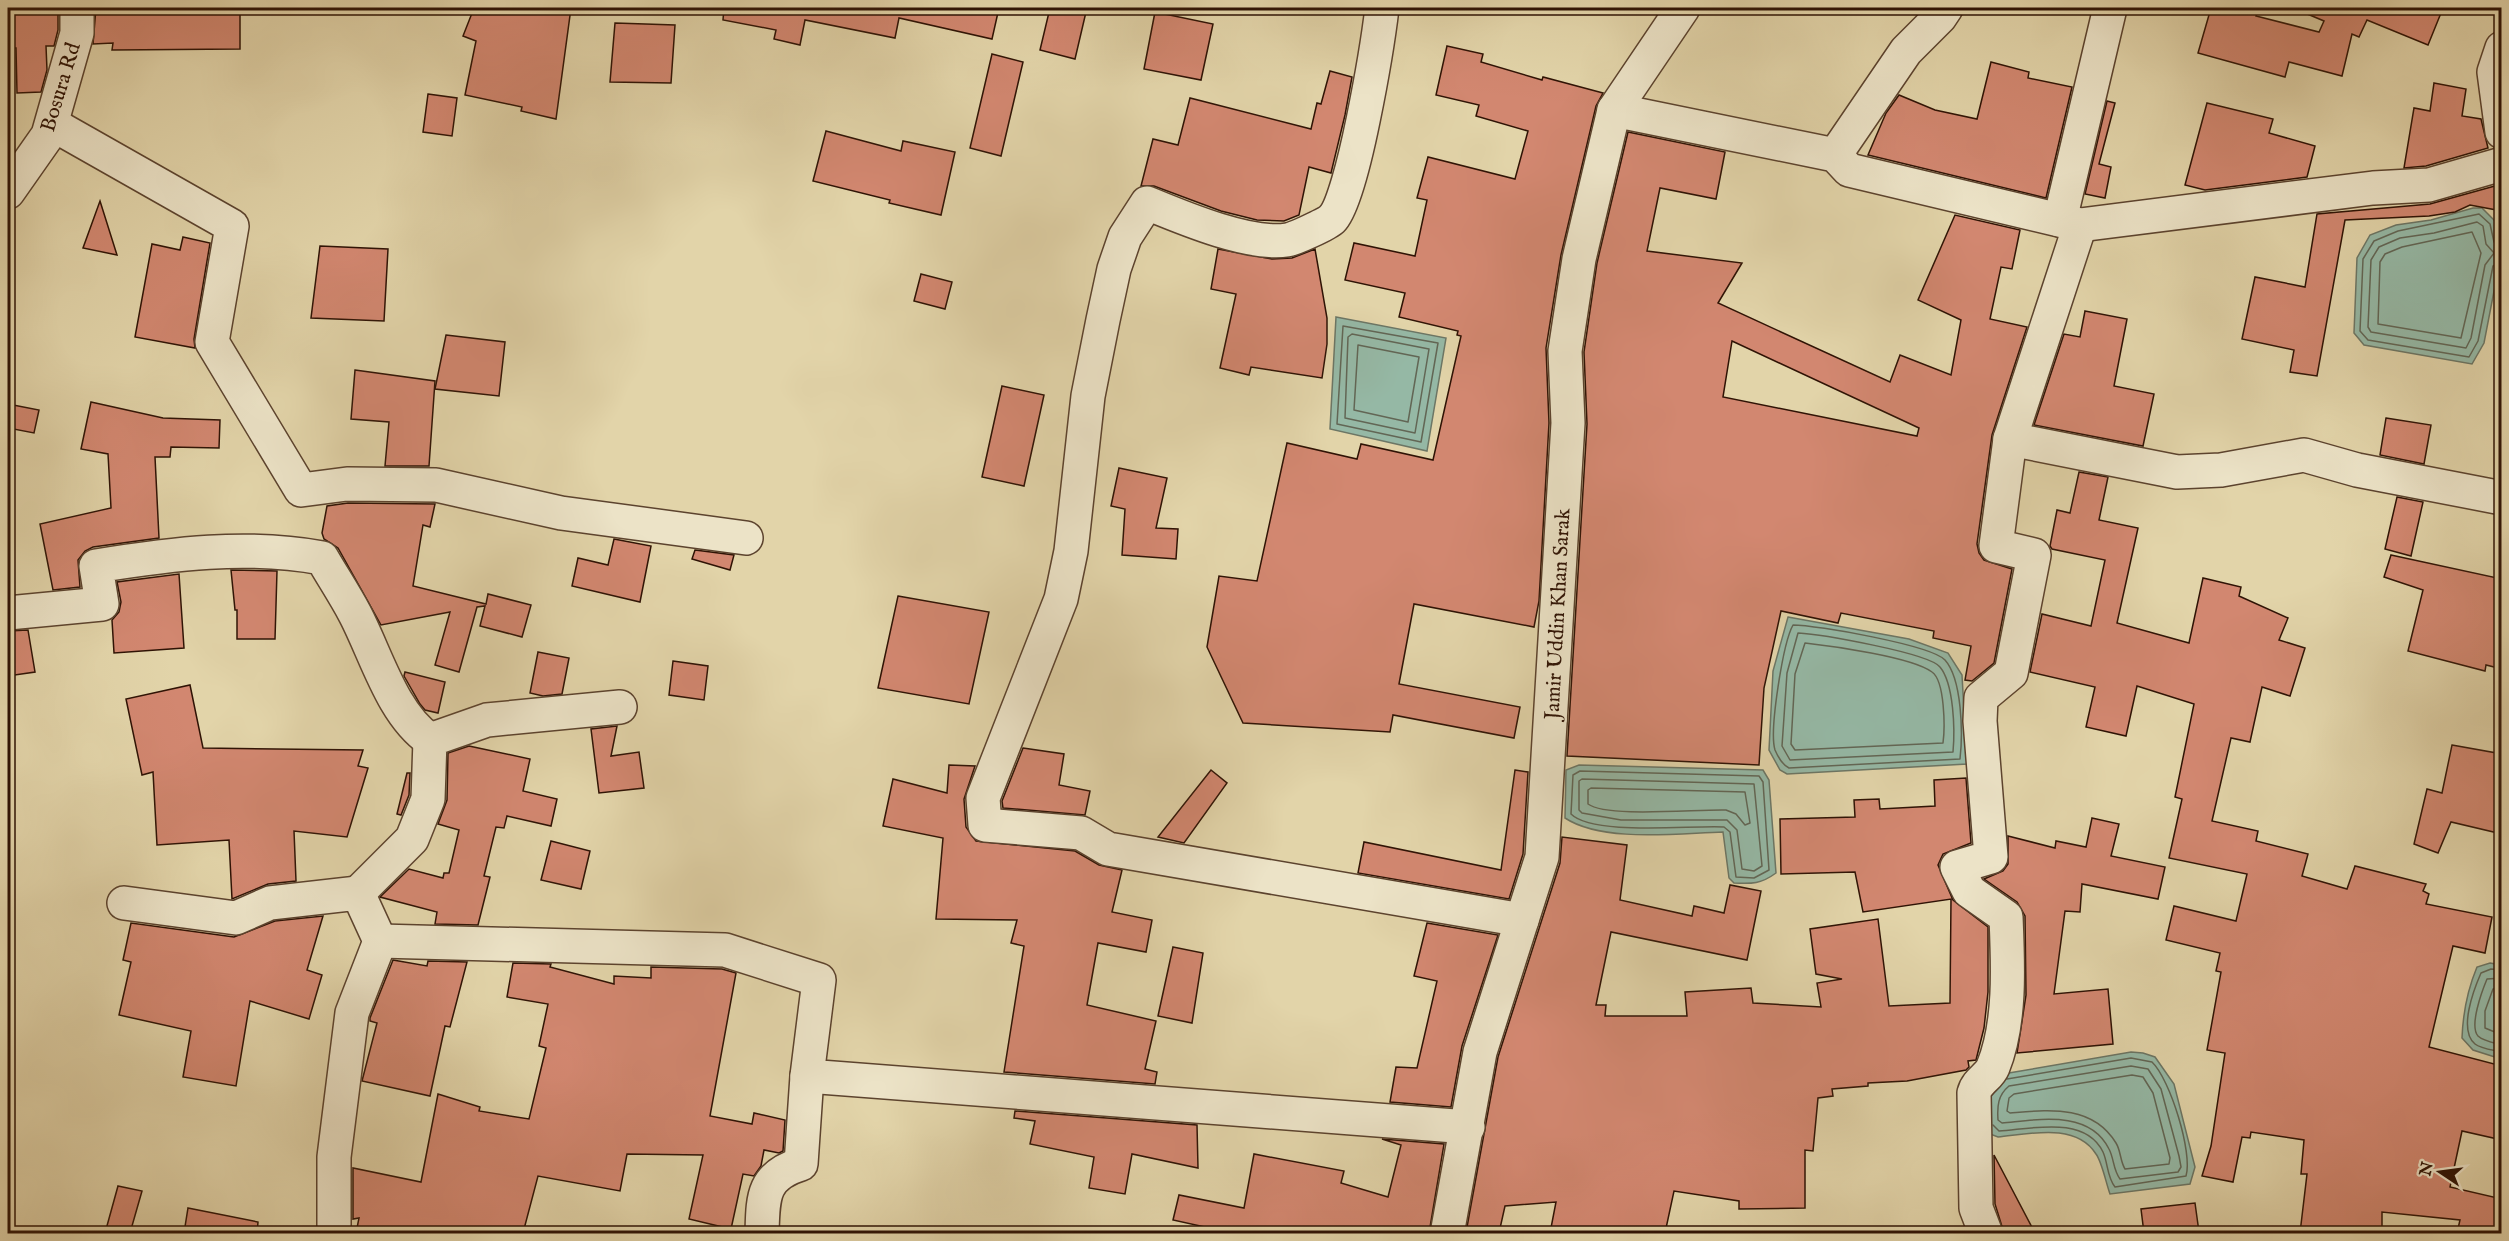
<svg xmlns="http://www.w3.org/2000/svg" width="2509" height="1241" font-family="'IM FELL English',serif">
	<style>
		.water { fill: #95b8a5; stroke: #6c7665; stroke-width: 1.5 }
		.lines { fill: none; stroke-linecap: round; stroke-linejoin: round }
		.shore { stroke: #626655; stroke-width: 1.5 }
		.building { fill: #d28770; stroke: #2f1305; stroke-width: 1.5; fill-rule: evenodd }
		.minor-casing { stroke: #5c432e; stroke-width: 36 }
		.minor { stroke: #ece3c7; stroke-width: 33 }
		.labels { text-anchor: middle; stroke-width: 4.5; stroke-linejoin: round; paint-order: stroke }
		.street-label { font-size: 21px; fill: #2f1305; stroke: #ece3c7 }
	</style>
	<rect width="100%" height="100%" fill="#e2d4a9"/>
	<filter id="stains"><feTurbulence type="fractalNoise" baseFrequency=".00333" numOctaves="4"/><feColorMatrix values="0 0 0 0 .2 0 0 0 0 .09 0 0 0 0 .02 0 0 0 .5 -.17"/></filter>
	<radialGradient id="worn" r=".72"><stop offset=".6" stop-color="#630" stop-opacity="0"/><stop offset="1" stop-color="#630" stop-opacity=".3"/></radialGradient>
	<g class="water">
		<polygon points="2473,208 2482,208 2496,222 2501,255 2484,343 2472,364 2364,345 2354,333 2357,258 2370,235 2396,225 2431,220"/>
		<polygon points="1336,317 1446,338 1427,451 1330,429"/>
		<polygon points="1788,617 1909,639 1948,653 1962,675 1967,764 1787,774 1780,770 1769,750 1773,671"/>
		<path d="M1579,765l184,5 6,10 7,93c-15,11 -24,11 -42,10l-5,-5 -6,-46c-44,1 -120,11 -158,-14l1,-48z"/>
		<path d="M2490,963l11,2v94l-28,-9 -11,-12c1,-26 5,-47 15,-71z"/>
		<path d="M2131,1052l12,1 12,4 19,27 21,83 -5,17 -80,10c-4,-11 -8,-32 -14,-40 -20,-32 -67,-20 -98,-17l-8,-3 -6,-26 19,-34z"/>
	</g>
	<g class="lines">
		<g class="shore">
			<polygon points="2477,222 2483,226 2486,244 2494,253 2485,265 2471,338 2466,348 2371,332 2368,327 2371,260 2379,247 2400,238 2434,233"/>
			<polygon points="2472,232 2481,253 2461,338 2378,324 2380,262 2385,254 2402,247"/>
			<polyline points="2502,245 2494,242 2490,224 2479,214 2398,231 2374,241 2363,259 2360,331 2368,340 2469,357 2478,341 2493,266 2502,261"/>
			<polygon points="1343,326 1438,343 1421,442 1337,424"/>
			<polygon points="1352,334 1429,349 1415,433 1345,418 1348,337"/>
			<polygon points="1358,345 1419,357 1408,422 1354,410"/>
			<path d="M1793,625c23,0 138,20 152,35 17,19 18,73 15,99l-171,9c-6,-3 -11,-11 -14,-18 -6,-19 8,-107 18,-125z"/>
			<path d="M1798,633c22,1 131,20 142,34 14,17 15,63 13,85l-163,8 -8,-14 5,-73z"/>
			<path d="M1805,643c27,3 107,14 127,29 13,9 13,56 11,71l-148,7 -4,-6 4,-70z"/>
			<path d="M1580,771l179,5 4,6 6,88 -15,8 -18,-1 -6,-45 -6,-5c-33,-2 -131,9 -153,-13l2,-39z"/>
			<polygon points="1582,779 1754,784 1762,866 1754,871 1742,869 1737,830 1727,820 1621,820 1582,813 1579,810 1579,781"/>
			<path d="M1591,788l154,4 5,31 -5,2 -9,-11 -10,-4c-29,-1 -119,8 -138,-6v-14z"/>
			<path d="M2502,970l-11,-1 -10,4c-7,16 -23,57 -6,71 6,5 19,6 27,8"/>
			<path d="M2502,978l-15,1c-5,12 -18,47 -9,57 5,5 17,7 24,9"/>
			<polyline points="2502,987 2493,989 2485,1011 2485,1028 2502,1035"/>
			<path d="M2131,1066l17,3 13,20 18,67 2,11 -3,5 -58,7c-7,-9 -6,-21 -11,-30 -20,-40 -72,-29 -107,-26l-4,-3c-1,-14 0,-25 11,-34z"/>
			<path d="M2132,1075l11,2 10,16 17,65 -1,6 -44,5c-5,-8 -4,-18 -9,-26 -24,-39 -68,-33 -106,-30l-3,-2 2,-13 5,-4z"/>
			<path d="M1993,1125l6,6c32,-2 86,-16 104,21 5,11 4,25 12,35l71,-11c7,-23 -16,-97 -34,-114l-21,-4 -124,21"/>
		</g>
	</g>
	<g class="building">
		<polygon points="8,8 58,8 58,30 54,46 46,46 47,70 41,92 17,93 16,48 9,48"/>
		<polygon points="96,8 240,8 240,49 112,50 113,43 93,44"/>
		<polygon points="474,8 571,8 556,119 521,111 522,107 465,95 476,41 463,36"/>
		<polygon points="724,8 874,8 898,12 898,8 999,8 992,39 899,18 895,38 805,20 800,45 774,39 776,30 723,20"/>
		<polygon points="1050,8 1071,8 1086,12 1075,59 1040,50"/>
		<polygon points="2211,8 2259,8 2256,16 2319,32 2324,21 2293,8 2443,8 2428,45 2367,20 2359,37 2352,34 2342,76 2289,62 2285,77 2198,53"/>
		<polygon points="1155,12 1213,24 1201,80 1144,69"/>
		<polygon points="615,23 675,25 671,83 610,82"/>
		<polygon points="1447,46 1483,54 1481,62 1542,80 1543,77 1603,93 1596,106 1561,255 1546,348 1549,423 1539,601 1534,627 1414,604 1399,684 1520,707 1514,738 1393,715 1390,732 1243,723 1207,647 1219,576 1257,581 1287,443 1357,459 1361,444 1433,460 1461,336 1457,335 1458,331 1399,317 1405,293 1345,280 1354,243 1415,256 1427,200 1417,198 1428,157 1515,179 1528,131 1476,116 1479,105 1436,95"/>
		<polygon points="992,54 1023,62 1001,156 970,148"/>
		<polygon points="1991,62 2029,72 2028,78 2072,87 2046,198 1868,155 1886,113 1899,95 1935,110 1977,119"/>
		<polygon points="1330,71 1352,77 1345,115 1331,173 1309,167 1299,215 1284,221 1257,220 1221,211 1154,186 1141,186 1153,139 1178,145 1190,98 1311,129 1317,103 1321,104"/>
		<polygon points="2434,83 2466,89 2462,116 2481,119 2488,148 2426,166 2404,168 2414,108 2430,111"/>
		<polygon points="428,94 457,98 452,136 423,132"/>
		<polygon points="2107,101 2115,103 2099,164 2111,167 2105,198 2085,194"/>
		<polygon points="2207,103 2273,119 2269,133 2315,146 2307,177 2205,190 2185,185"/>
		<polygon points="826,131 901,151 903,141 955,152 941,215 889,203 890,200 813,181"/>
		<path d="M1628,132l97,20 -9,47 -56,-11 -13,63 95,12 -24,40 172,79 10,-27 51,20 10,-55 -43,-20 37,-85 65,15 -8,39 -11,-2 -11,52 37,8 -35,108 -15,109 2,9 5,7 28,9 -18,94 -22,18 -7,-1 6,-34 -38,-8 1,-7 -93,-18 -3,10 -57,-12 -17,77 -5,77 -192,-9 20,-332 -3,-72 13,-89zM1732,341l187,87 -2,8 -194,-39z"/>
		<polygon points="2502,184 2502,211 2470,205 2455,212 2429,216 2345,220 2317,376 2290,372 2294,350 2242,339 2255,277 2305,287 2317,214 2430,204"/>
		<polygon points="100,201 117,255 83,248"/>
		<polygon points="183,237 210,243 194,339 195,348 135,337 152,244 180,250"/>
		<polygon points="320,246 388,249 384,321 311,318"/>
		<polygon points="1218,249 1272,259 1292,258 1315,249 1327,318 1327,344 1322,378 1251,367 1249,375 1220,368 1236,294 1211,289"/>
		<polygon points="921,274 952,282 945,309 914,301"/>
		<polygon points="2085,311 2127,319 2114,386 2154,394 2143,446 2034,425 2064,334 2080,337"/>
		<polygon points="446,335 505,342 499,396 435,389"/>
		<polygon points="355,370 435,381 429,466 385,466 389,422 351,419"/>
		<polygon points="1002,386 1044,395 1024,486 982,477"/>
		<polygon points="91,402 163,418 220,420 219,448 171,447 170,457 155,457 159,538 93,547 85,551 78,560 80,587 53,590 40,524 111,508 108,454 81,449"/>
		<polygon points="8,404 39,410 34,433 8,428"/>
		<polygon points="2386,418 2431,425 2424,464 2380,455"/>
		<polygon points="1119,468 1167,478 1156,528 1178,529 1176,559 1122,555 1125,509 1111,506"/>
		<polygon points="2079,472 2108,477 2099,520 2138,528 2117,623 2189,643 2203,578 2241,587 2239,596 2288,618 2279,640 2305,648 2290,696 2262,687 2250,742 2231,738 2212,821 2258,831 2256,841 2308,854 2302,876 2347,889 2355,866 2426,884 2423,891 2429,894 2426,904 2492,917 2485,953 2453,946 2429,1047 2502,1066 2502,1140 2462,1131 2450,1187 2502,1199 2499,1233 2457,1233 2460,1220 2382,1212 2382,1233 2300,1233 2307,1174 2301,1174 2304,1140 2251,1132 2250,1138 2242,1137 2233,1182 2202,1176 2211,1146 2225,1053 2207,1050 2221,972 2216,971 2220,953 2166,940 2174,906 2236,921 2247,874 2169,858 2182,799 2175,797 2194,704 2137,686 2126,736 2086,727 2095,687 2030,672 2042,614 2091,626 2105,560 2052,549 2050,546 2057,510 2070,513"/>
		<polygon points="2397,497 2423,502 2411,556 2385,549"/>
		<polygon points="348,503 435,504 430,527 423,525 413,586 486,604 488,594 531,605 522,637 480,626 485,606 477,607 459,672 435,665 450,612 381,625 338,548 324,539 322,533 327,506"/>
		<polygon points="614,539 651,546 640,602 572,586 578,558 608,565"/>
		<polygon points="695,550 734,555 730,570 692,559"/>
		<polygon points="2391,555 2502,579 2502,669 2486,665 2485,671 2408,651 2423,590 2384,577"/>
		<polygon points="231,570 277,571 275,639 237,639 237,610 235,610"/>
		<polygon points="179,574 184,648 114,653 112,620 119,612 121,602 117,582"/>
		<polygon points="898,596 989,612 969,704 878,688"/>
		<polygon points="28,630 35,672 8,676 8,631"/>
		<polygon points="538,652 569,658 562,694 543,696 530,693"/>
		<polygon points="673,661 708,666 704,700 669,695"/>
		<polygon points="405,672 445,682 438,713 425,710 420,704 404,676"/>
		<polygon points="190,685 203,748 363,750 358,766 368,768 347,837 294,831 296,881 268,884 232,899 229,840 157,845 153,772 142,775 126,699"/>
		<polygon points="617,726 611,756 639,752 644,788 599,793 591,729"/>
		<polygon points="2452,745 2502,754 2502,834 2451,822 2438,853 2414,844 2427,789 2442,793"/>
		<polygon points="469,746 530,759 523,791 557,799 551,826 507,816 504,828 496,827 484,876 490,877 478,925 435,924 437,912 380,897 409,869 443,878 444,873 449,873 459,830 438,824 447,800 448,753"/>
		<polygon points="1023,748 1064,754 1059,785 1090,791 1085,815 1003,808 1002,801"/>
		<polygon points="949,765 975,766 964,799 966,827 976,841 1075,851 1099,865 1122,870 1112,912 1152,920 1146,952 1098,943 1087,1005 1156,1021 1145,1069 1157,1072 1155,1084 1004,1072 1024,946 1011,943 1017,920 936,919 943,838 883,826 893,779 947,793"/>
		<polygon points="1211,770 1227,783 1184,843 1158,837"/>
		<polygon points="1515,770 1528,772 1523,854 1509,899 1358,873 1364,842 1501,870"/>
		<polygon points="407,773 410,773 409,795 401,815 397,814"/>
		<polygon points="1966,778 1971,843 1943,854 1938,865 1953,900 1988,927 1988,992 1984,1028 1976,1060 1968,1061 1969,1067 1966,1070 1907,1081 1868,1083 1868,1086 1832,1089 1833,1096 1818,1098 1813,1151 1805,1150 1805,1208 1739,1209 1739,1201 1674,1191 1665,1233 1550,1233 1556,1202 1505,1206 1499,1233 1467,1227 1498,1057 1560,863 1562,837 1627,845 1620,900 1692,916 1694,906 1724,913 1730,885 1761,891 1747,960 1611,932 1596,1005 1606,1005 1605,1016 1687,1016 1685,992 1751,988 1753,1003 1821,1007 1817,983 1842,979 1816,974 1810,929 1878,919 1889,1006 1950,1003 1951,899 1863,912 1855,872 1781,874 1780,819 1855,817 1854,800 1879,799 1880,809 1935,806 1934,780"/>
		<polygon points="2092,818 2119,824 2111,856 2165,867 2158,899 2082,884 2080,912 2065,911 2054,994 2108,989 2113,1044 2017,1053 2026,995 2025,916 2017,902 1984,879 2003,871 2008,864 2008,836 2055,848 2056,841 2086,847"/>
		<polygon points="551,841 590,851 581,889 541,880"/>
		<polygon points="323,916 307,970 322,975 309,1019 250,1001 236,1086 183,1077 191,1031 119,1015 131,962 123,960 131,923 234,937 275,921"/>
		<polygon points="1427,923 1498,935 1462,1046 1451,1107 1390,1102 1396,1067 1417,1068 1437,981 1414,976"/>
		<polygon points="1173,947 1203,953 1192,1023 1158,1016"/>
		<polygon points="393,960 427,966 428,961 467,962 450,1027 445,1026 430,1096 362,1081 377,1023 370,1021 370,1018"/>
		<polygon points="513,963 551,964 550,967 614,984 614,976 651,978 651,967 722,969 736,973 710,1116 752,1124 754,1113 785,1120 783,1151 779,1153 764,1150 761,1166 754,1176 743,1174 731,1229 689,1219 703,1155 627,1154 620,1191 538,1176 523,1233 356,1233 359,1218 353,1219 353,1168 421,1182 438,1094 480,1107 479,1111 529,1119 546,1048 539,1046 548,1004 507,997"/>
		<polygon points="1015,1111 1197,1125 1198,1168 1132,1154 1125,1194 1089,1188 1094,1157 1030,1144 1035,1121 1014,1118"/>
		<polygon points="1382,1139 1444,1144 1429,1233 1232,1233 1173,1220 1179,1195 1244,1208 1254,1154 1344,1171 1341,1183 1388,1197 1401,1145"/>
		<polygon points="1994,1155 2035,1233 2004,1233 1995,1204"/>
		<polygon points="118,1186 142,1191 130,1233 105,1233"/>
		<polygon points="2195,1203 2199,1232 2144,1233 2141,1209"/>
		<polygon points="188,1208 258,1222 257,1233 184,1233"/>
	</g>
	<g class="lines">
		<g class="minor-casing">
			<g id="minor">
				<path d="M1382,8c-4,34 -29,191 -50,211 -5,5 -38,20 -45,21 -38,6 -106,-23 -140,-37l-22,34 -11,32 -11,51 -15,76 -17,155 -10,48 -78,199 2,27 96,8 27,16 414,71"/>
				<polyline points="2502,48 2494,72 2502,132"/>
				<polyline points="1614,110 1835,155 1849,170 2080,225 2373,188 2429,185 2502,164"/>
				<polyline points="52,124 232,226 212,342 301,490 347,484 436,485 561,513 746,538"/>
				<polyline points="1835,155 1906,51 1940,17 1946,8"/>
				<polyline points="8,192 48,135 77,33 77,8"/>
				<polyline points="2060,220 2110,8"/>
				<polyline points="2010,439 2177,472 2221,470 2304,455 2357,470 2502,498"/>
				<path d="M8,613l94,-9 -6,-38c75,-12 151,-22 226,-8 11,19 23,37 33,56 21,40 37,100 75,126"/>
				<polyline points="358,893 412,839 428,799 430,740 487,720 620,707"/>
				<polyline points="124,903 236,918 270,903 358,893 380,941 352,1013 334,1157 334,1234"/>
				<polyline points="380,941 725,950 819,980 807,1076 1468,1127"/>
				<path d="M762,1234c1,-37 0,-58 39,-70l6,-88"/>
				<polyline points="1447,1234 1480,1052 1542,857 1568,423 1565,351 1579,259 1614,110 1683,8"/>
				<path d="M1986,1234l-10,-26 -2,-115c3,-12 15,-16 19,-26 18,-44 15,-103 13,-150l-37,-26 -12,-24 34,-10 -11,-136 1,-23 30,-25 23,-118 -38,-9 14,-107 70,-214"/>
			</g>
		</g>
		<use href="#minor" class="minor"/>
	</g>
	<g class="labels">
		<g class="street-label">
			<text transform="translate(60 87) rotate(-73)" y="7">Bosura Rd</text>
			<text transform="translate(1557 614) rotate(-87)" y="7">Jamir Uddin Khan Sarak</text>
		</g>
	</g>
	<rect width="2509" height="1241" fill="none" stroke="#e2d4a9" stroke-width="30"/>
	<rect x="9" y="9" width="2491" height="1223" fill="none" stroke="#2f1305" stroke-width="3"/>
	<rect x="15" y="15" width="2479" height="1211" fill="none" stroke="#2f1305" stroke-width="1.5"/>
	<g transform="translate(2440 1172) rotate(283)" stroke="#ece3c7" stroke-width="4.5" paint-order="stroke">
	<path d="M0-4.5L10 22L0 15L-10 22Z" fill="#2f1305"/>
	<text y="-9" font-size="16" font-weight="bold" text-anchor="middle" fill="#2f1305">N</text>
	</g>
	<rect width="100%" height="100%" filter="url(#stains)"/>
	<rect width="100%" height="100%" fill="url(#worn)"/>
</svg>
